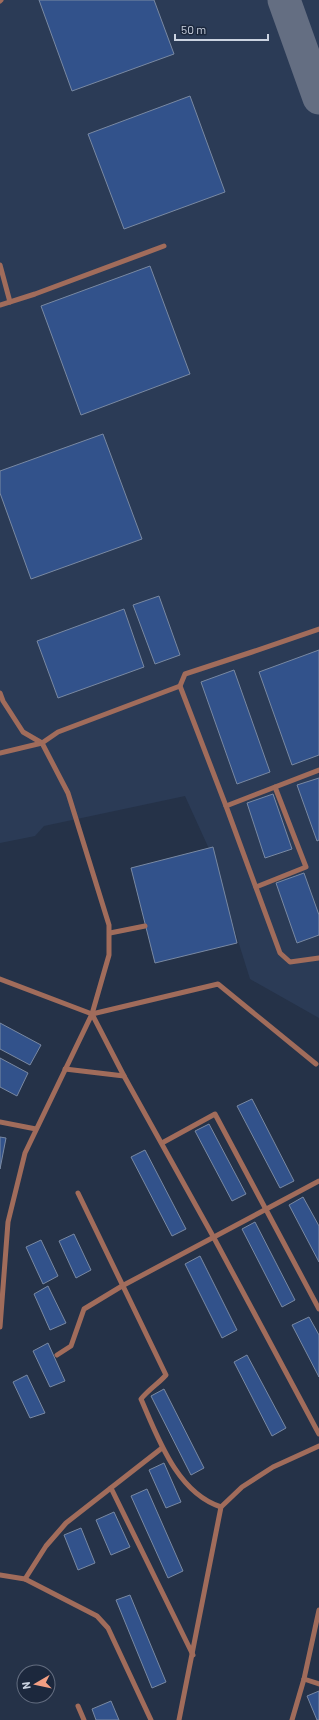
<svg xmlns="http://www.w3.org/2000/svg" width="319" height="1720" font-family="Barlow,sans-serif">
	<style>
		.built { fill: #2b3b56 }
		.lines { fill: none; stroke-linecap: round; stroke-linejoin: round }
		.taxiway { stroke: #646e82; stroke-width: 33 }
		.building { fill: #32528b; stroke: #7989a3 }
		.lane { stroke: #a16c5b; stroke-width: 5 }
	</style>
	<rect width="100%" height="100%" fill="#253248"/>
	<polygon class="built" points="0,0 319,0 319,1018 250,979 210,851 185,796 44,826 35,836 0,843"/>
	<g class="lines">
		<polyline class="taxiway" points="284,0 319,98"/>
	</g>
	<g class="building">
		<polygon points="39,0 154,0 174,54 72,91"/>
		<polygon points="190,96 225,192 124,229 88,134"/>
		<polygon points="150,266 190,374 81,415 41,306"/>
		<polygon points="103,434 142,539 31,579 0,493 0,471"/>
		<polygon points="159,596 180,655 155,664 133,605"/>
		<polygon points="124,609 144,667 58,698 37,641"/>
		<polygon points="319,650 319,755 292,765 259,672"/>
		<polygon points="234,670 270,772 237,784 201,682"/>
		<polygon points="319,778 319,840 317,841 297,785"/>
		<polygon points="273,794 292,849 265,858 247,803"/>
		<polygon points="213,847 237,943 155,963 131,868"/>
		<polygon points="304,873 319,915 319,935 297,943 276,883"/>
		<polygon points="0,1023 41,1045 30,1065 0,1049"/>
		<polygon points="0,1058 28,1073 17,1096 0,1087"/>
		<polygon points="252,1099 294,1181 280,1188 237,1106"/>
		<polygon points="209,1124 246,1194 232,1201 195,1131"/>
		<polygon points="0,1137 6,1138 0,1169"/>
		<polygon points="145,1150 186,1229 172,1236 131,1157"/>
		<polygon points="303,1197 319,1226 319,1262 289,1205"/>
		<polygon points="255,1222 295,1300 282,1307 242,1229"/>
		<polygon points="74,1234 91,1270 76,1278 59,1241"/>
		<polygon points="41,1240 58,1276 43,1284 26,1247"/>
		<polygon points="200,1256 237,1330 222,1338 185,1264"/>
		<polygon points="48,1286 66,1323 50,1330 34,1294"/>
		<polygon points="309,1317 319,1335 319,1377 292,1325"/>
		<polygon points="48,1343 65,1381 50,1387 33,1351"/>
		<polygon points="247,1355 286,1428 272,1436 234,1362"/>
		<polygon points="27,1375 45,1413 30,1418 13,1382"/>
		<polygon points="164,1389 204,1468 191,1475 151,1396"/>
		<polygon points="164,1463 181,1502 166,1508 149,1470"/>
		<polygon points="147,1489 183,1571 168,1578 131,1496"/>
		<polygon points="114,1512 130,1547 111,1555 96,1520"/>
		<polygon points="81,1528 95,1563 78,1570 64,1535"/>
		<polygon points="130,1595 166,1682 152,1688 116,1600"/>
		<polygon points="319,1691 319,1720 317,1720 307,1696"/>
		<polygon points="111,1701 119,1720 96,1720 92,1709"/>
	</g>
	<g class="lines">
		<g class="lane">
			<polyline points="0,1 1,0"/>
			<polyline points="0,265 10,302"/>
			<polyline points="0,305 35,294 164,246"/>
			<polyline points="180,686 185,674 252,652 319,629"/>
			<polyline points="0,693 3,701 23,732 42,743 68,793 109,925 109,955 92,1014 25,1153 8,1222 0,1327"/>
			<polyline points="0,753 42,743 58,732 180,686 226,806 280,953 290,962 319,958"/>
			<polyline points="226,806 319,770"/>
			<polyline points="256,887 306,867 275,787"/>
			<polyline points="110,933 145,926"/>
			<polyline points="0,979 92,1014 124,1076 214,1238 319,1434"/>
			<polyline points="92,1014 218,984 316,1064"/>
			<polyline points="65,1069 124,1076"/>
			<polyline points="0,1122 36,1129"/>
			<polyline points="162,1143 215,1114 319,1309"/>
			<path d="M78,1193l88,182c-8,9 -17,14 -25,24 17,39 36,94 80,108"/>
			<polyline points="57,1355 71,1346 84,1309 122,1286 319,1181"/>
			<polyline points="111,1488 193,1655"/>
			<polyline points="0,1575 25,1579 97,1616 108,1628 151,1720"/>
			<polyline points="25,1579 46,1546 66,1523 162,1448"/>
			<polyline points="304,1679 319,1684"/>
			<polyline points="78,1706 84,1720"/>
			<polyline points="179,1720 221,1507 242,1487 273,1467 319,1446"/>
			<polyline points="292,1720 304,1679 319,1610"/>
		</g>
	</g>
	<g transform="translate(36 1684) rotate(261)"><circle r="19" fill="#1c283d" stroke="#626c7f"/>
	<path d="M0-3L7 15L0 10L-7 15Z" fill="#f39f83"/>
	<text y="-6" font-size="11" font-weight="bold" text-anchor="middle" fill="#cbd3e1">N</text>
	</g>
	<path d="M175 34v6h93v-6" fill="none" stroke="#cbd3e1" stroke-width="2"/>
	<text x="181" y="34" font-size="12" fill="#cbd3e1" stroke="#1c283d" stroke-width="3" paint-order="stroke">50 m</text>
</svg>
